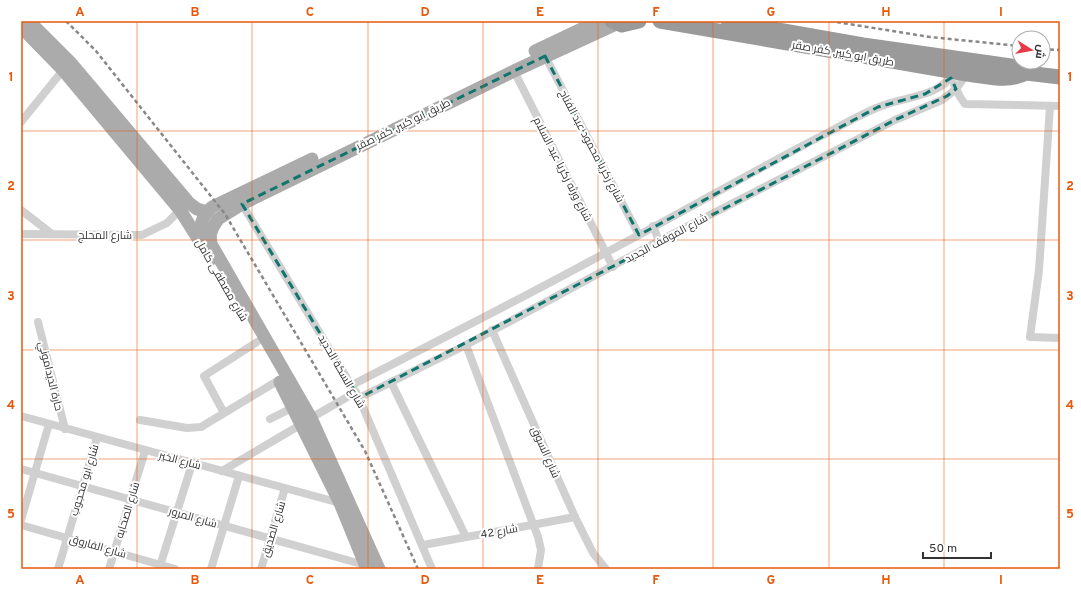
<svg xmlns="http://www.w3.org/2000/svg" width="1081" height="590" font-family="Overpass,Cairo,sans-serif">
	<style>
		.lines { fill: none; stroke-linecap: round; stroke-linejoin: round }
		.street { stroke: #d0d0d0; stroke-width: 8 }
		.primary { stroke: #ababab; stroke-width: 13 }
		.highway { stroke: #9a9a9a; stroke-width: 15 }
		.rail { stroke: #888; stroke-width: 2.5; stroke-dasharray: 4 3; stroke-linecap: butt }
		.marked { fill: none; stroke: #0f766e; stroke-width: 3; stroke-dasharray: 8 5; stroke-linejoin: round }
		.grid { fill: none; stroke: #e8590c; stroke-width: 1; stroke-opacity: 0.55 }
		.labels { text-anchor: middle; stroke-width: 4; stroke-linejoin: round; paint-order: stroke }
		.street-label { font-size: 11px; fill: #333; stroke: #fff }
		.neatline { fill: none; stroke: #e8590c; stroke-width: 1.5 }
		.grid-label { font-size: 13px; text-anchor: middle; font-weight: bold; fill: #e8590c }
	</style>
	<rect width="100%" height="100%" fill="#fff"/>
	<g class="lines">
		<g class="street">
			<polyline points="545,56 639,235"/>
			<polyline points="514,71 613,267"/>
			<polyline points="954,84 960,97 965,104 1060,106"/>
			<polyline points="1050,106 1039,270 1030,337 1060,338"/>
			<polyline points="21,122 63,70"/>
			<polyline points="242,204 359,398 432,569"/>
			<polyline points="21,210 52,234"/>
			<polyline points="653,226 659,241"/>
			<polyline points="21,234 142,235 167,223 180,210"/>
			<polyline points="38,322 65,429"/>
			<polyline points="492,330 575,517 593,553 606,569"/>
			<polyline points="466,345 538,537 541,550 538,569"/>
			<polyline points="391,382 466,537"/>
			<path d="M352,385c85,-44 171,-87 255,-133 74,-39 146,-81 220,-119 17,-9 34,-19 52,-26 25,-11 61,-9 75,-35"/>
			<polyline points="359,398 466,345 659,241 895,120 942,100 956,89 967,74"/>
			<polyline points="224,413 204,376 257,342"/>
			<polyline points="21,416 340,503"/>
			<polyline points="311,418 356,392"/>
			<polyline points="270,419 294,407"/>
			<polyline points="140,420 187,428 201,427 279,380"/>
			<polyline points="21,469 365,565"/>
			<polyline points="222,471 302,424"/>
			<polyline points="21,520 49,424"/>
			<polyline points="21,525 175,569"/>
			<polyline points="423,545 575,517"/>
			<polyline points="58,569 97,438"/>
			<polyline points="109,569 145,451"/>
			<polyline points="159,569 192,464"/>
			<polyline points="211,569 239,476"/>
			<polyline points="261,569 285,488"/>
		</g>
		<g class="primary">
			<polyline points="29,21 70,62 189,203 197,209 207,212"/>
			<polyline points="21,27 63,70 180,210 211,259"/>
			<polyline points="535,51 598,21"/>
			<path d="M201,241c-2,-14 0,-24 11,-34l100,-48"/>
			<polyline points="280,382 340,503 367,569"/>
			<polyline points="379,569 311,418 211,244 210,235 213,227 218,219 242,204 514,71 616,24"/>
		</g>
		<g class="highway">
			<polyline points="612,21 622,25 639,21"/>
			<path d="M660,21l307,53c19,2 41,9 59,-1"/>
			<polyline points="728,21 863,45 1011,66 1026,73 1060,77"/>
		</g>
		<g class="rail">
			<polyline points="66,21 96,51 225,214 365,451 418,569"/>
			<polyline points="830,21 930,37 1019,46"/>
			<polyline points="1043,49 1060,50"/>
		</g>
	</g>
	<path class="marked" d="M545,56l94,179 239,-128 47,-13 26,-16 5,11 -9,7 -52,24 -536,278 -117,-194z"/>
	<path class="grid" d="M137,21v548M252,21v548M368,21v548M483,21v548M598,21v548M713,21v548M829,21v548M944,21v548M21,131h1039M21,240h1039M21,350h1039M21,459h1039"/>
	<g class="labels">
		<g class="street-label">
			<text transform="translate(843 53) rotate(10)" y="4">طريق ابو كبير, كفر صقر</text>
			<text transform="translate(403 124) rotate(-26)" y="4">طريق ابو كبير, كفر صقر</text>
			<text transform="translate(592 146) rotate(62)" y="4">شارع زكريا محمود عبد الفتاح</text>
			<text transform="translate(563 169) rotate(63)" y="4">شارع ورثه زكريا عبد السلام</text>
			<text x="105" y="239">شارع المحلج</text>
			<text transform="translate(666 238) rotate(-28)" y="4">شارع الموقف الجديد</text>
			<text transform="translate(222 280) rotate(60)" y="4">شارع مصطفى كامل</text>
			<text transform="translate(342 371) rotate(60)" y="4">شارع السكة الحديد</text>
			<text transform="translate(51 376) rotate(76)" y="4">حارة الديداموني</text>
			<text transform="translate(546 452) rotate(66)" y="4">شارع السوق</text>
			<text transform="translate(180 460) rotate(15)" y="4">شارع الخير</text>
			<text transform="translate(84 480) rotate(-73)" y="4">شارع ابو محجوب</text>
			<text transform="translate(127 510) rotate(-73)" y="4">شارع الصحابه</text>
			<text transform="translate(193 517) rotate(16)" y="4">شارع المرور</text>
			<text transform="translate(273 529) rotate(-73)" y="4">شارع الصديق</text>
			<text transform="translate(499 531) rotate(-10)" y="4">شارع 42</text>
			<text transform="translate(98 546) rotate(16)" y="4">شارع الفاروق</text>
		</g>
	</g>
	<rect width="1081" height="590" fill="none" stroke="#ffffff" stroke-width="44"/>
	<g transform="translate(1031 50) rotate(101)"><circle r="19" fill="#ffffff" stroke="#adadad"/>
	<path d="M0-3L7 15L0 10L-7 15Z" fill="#e63946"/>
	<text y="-6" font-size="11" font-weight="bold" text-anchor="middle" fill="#333333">ش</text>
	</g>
	<path d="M923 552v6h68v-6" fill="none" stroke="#333333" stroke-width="2"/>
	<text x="929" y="552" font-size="12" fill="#333333" stroke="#ffffff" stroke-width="3" paint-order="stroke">50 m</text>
	<rect x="22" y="22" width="1037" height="546" class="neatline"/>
	<g class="grid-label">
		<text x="80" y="16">A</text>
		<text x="195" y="16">B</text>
		<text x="310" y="16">C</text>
		<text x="425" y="16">D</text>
		<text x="540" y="16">E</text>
		<text x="656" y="16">F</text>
		<text x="771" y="16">G</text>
		<text x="886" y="16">H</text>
		<text x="1001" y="16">I</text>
		<text x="11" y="81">1</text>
		<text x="1070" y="81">1</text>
		<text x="11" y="190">2</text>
		<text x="1070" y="190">2</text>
		<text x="11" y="300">3</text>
		<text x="1070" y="300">3</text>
		<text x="11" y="409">4</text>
		<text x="1070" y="409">4</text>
		<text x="11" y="518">5</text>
		<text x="1070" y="518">5</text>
		<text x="80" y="584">A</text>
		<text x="195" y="584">B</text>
		<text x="310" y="584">C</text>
		<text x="425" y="584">D</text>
		<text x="540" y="584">E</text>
		<text x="656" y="584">F</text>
		<text x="771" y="584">G</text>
		<text x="886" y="584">H</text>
		<text x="1001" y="584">I</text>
	</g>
</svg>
